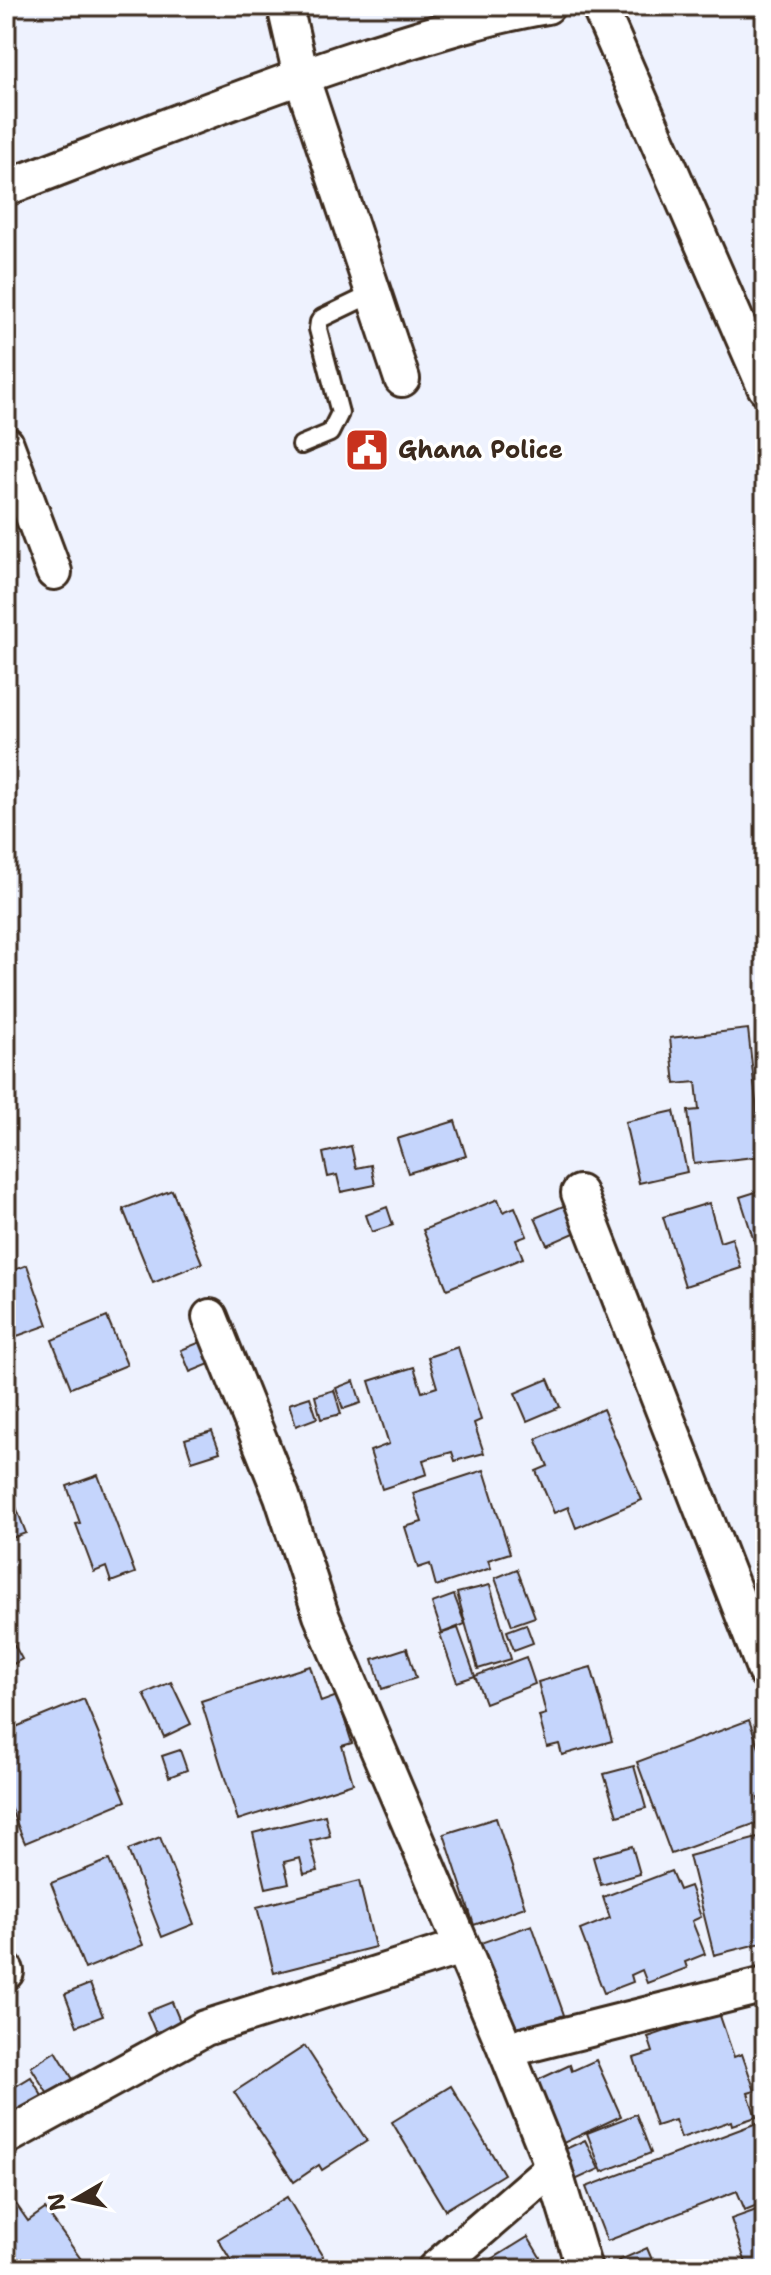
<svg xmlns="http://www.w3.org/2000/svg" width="771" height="2275" font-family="'Shantell Sans',sans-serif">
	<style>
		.building { fill: #c5d5fc; stroke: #3b2a1e; stroke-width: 2 }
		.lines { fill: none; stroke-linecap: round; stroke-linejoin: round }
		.service-casing { stroke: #3b2a1e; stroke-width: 22 }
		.minor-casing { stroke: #3b2a1e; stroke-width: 40 }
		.service { stroke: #fff; stroke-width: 16 }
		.minor { stroke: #fff; stroke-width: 34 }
		.labels { text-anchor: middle; stroke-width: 7; stroke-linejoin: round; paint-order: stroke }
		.poi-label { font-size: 24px; font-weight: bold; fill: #3b2a1e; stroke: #fff; text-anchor: start }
	</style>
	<rect width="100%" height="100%" fill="#eef2fe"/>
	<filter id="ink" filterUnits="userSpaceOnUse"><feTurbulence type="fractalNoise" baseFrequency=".0125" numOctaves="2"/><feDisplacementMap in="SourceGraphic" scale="16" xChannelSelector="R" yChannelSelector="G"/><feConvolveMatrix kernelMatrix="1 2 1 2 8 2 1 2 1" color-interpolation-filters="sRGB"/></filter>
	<g filter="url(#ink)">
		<g class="building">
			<polygon points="748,1029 762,1156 694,1164 688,1111 699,1110 696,1082 675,1084 670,1038"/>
			<polygon points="674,1111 687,1172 639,1183 625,1122"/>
			<polygon points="455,1121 466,1156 408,1173 397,1139"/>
			<polygon points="351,1146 356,1168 371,1165 375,1185 341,1192 337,1175 328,1177 323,1153"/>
			<polygon points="765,1189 765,1262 761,1263 740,1197"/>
			<polygon points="172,1190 202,1263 153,1283 123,1209"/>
			<polygon points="498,1199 503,1212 515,1207 527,1236 516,1240 523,1258 447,1289 423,1230"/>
			<polygon points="709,1203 720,1242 732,1238 741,1268 685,1286 663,1217"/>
			<polygon points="568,1204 579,1231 547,1245 535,1218"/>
			<polygon points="387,1207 393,1225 372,1232 366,1215"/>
			<polygon points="27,1265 48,1325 6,1340 6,1273"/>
			<polygon points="107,1317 127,1365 71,1388 52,1340"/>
			<polygon points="203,1341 212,1363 190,1372 181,1350"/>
			<polygon points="458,1347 481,1420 474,1423 484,1453 455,1461 452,1452 423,1460 427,1474 382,1489 370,1451 389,1444 369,1381 414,1367 422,1392 437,1387 428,1357"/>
			<polygon points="548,1379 560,1407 527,1421 515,1393"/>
			<polygon points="354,1381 361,1403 343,1409 336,1388"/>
			<polygon points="334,1390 341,1414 321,1419 315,1396"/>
			<polygon points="310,1397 317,1418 296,1426 289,1404"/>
			<polygon points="603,1409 642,1500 576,1528 568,1507 554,1513 536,1471 548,1466 536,1439"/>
			<polygon points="212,1431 220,1452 192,1461 185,1439"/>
			<polygon points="484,1470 510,1553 488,1560 491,1568 436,1586 430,1564 418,1568 405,1527 422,1522 413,1493"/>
			<polygon points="98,1475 135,1573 111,1582 106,1567 94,1572 76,1524 80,1523 67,1486"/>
			<polygon points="6,1481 26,1533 6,1540"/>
			<polygon points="517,1569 535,1617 512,1625 495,1578"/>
			<polygon points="490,1585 511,1659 478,1669 457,1593"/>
			<polygon points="454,1595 465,1624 442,1633 432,1603"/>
			<polygon points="526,1624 533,1643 514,1650 507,1631"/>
			<polygon points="458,1628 475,1676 457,1682 440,1634"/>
			<polygon points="6,1630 22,1659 6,1668"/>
			<polygon points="407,1648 416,1678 382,1689 373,1659"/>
			<polygon points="526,1657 535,1684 485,1703 475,1676"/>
			<polygon points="310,1666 321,1702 337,1696 352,1743 342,1746 353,1783 238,1820 201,1701"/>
			<polygon points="591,1667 612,1741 562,1755 559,1744 547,1747 539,1716 546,1714 538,1682"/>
			<polygon points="171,1682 191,1724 164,1737 144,1694"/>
			<polygon points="84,1699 126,1801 25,1843 6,1798 6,1731"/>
			<polygon points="749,1720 765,1765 765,1795 758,1798 765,1820 671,1854 637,1762"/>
			<polygon points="180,1750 187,1770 169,1777 162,1756"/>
			<polygon points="634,1766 646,1808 617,1816 604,1774"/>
			<polygon points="325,1815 330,1836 310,1841 318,1871 304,1874 300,1858 284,1862 289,1883 266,1888 253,1833"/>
			<polygon points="496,1818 525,1907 474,1925 444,1834"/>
			<polygon points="765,1836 765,1942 714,1955 689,1856"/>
			<polygon points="160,1837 194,1924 162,1937 128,1850"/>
			<polygon points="632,1846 640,1874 601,1885 593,1857"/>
			<polygon points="109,1860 143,1945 85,1969 51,1883"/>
			<polygon points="671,1871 679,1890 690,1886 701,1917 692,1921 705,1954 685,1962 687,1968 647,1983 642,1970 631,1975 633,1982 604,1993 580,1930 610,1918 603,1897"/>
			<polygon points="359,1881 375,1947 274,1973 257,1907"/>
			<polygon points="532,1925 564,2015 505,2037 472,1946"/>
			<polygon points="90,1984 103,2016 77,2026 65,1994"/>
			<polygon points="172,2002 182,2026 157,2036 147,2012"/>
			<polygon points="719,2013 734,2057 742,2054 755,2091 748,2093 756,2117 732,2125 731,2121 681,2138 675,2120 656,2126 634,2058 653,2052 648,2037"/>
			<polygon points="305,2046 367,2141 322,2170 319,2165 294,2182 234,2092"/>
			<polygon points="56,2051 74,2081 49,2096 31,2067"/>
			<polygon points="596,2060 621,2116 557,2146 529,2084 570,2065 572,2071"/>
			<polygon points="31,2077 42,2096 16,2113 6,2097 6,2092"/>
			<polygon points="451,2086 504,2174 445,2210 392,2122"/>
			<polygon points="636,2114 651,2153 602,2172 587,2133"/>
			<polygon points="765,2120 765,2202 745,2210 737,2191 607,2241 586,2187"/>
			<polygon points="585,2140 599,2169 573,2181 559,2152"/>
			<polygon points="287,2197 330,2269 236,2269 218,2239"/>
			<polygon points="16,2204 28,2221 45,2209 88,2269 6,2269 6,2211"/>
			<polygon points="765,2207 765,2269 748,2269 731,2219"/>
			<polygon points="528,2237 547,2269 476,2269"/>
			<polygon points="647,2248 656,2269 622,2269 618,2261"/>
		</g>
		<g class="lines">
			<g class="service-casing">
				<polyline id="service" points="301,445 330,433 340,413 318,329 319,322 322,318 374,293"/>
			</g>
			<g class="minor-casing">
				<g id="minor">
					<polyline points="285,6 301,76 402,379"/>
					<polyline points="599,6 765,387"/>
					<path d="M6,188c121,-46 242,-95 365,-135 59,-18 116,-37 176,-47"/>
					<polyline points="6,444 54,572"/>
					<polyline points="579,1193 765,1671"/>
					<polyline points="210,1317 282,1496 321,1615 506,2050 553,2167 584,2269"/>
					<polyline points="6,1971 6,1972"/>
					<polyline points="506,2050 765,1985"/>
					<polyline points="6,2137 205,2028 461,1947"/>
					<polyline points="435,2269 553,2167"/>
				</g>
			</g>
			<use href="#service" class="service"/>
			<use href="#minor" class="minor"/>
		</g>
	</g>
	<defs>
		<g id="civic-square" transform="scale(2.3)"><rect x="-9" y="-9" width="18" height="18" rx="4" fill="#c8321e" stroke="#fff"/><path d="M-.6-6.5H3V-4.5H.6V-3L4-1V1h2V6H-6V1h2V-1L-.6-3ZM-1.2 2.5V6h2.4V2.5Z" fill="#fff"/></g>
	</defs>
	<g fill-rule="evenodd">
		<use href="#civic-square" x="367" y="450"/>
	</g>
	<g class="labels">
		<g class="poi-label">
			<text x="398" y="458">Ghana Police</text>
		</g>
	</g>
	<rect width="771" height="2275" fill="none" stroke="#fff" stroke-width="32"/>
	<rect x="16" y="16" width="739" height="2243" fill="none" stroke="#3b2a1e" stroke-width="3" filter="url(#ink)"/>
	<g transform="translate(76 2199) rotate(261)" stroke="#ffffff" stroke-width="6" paint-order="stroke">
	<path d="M0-6L14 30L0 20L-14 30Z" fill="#3b2a1e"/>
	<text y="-12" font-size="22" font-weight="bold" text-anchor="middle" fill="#3b2a1e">N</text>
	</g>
</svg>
